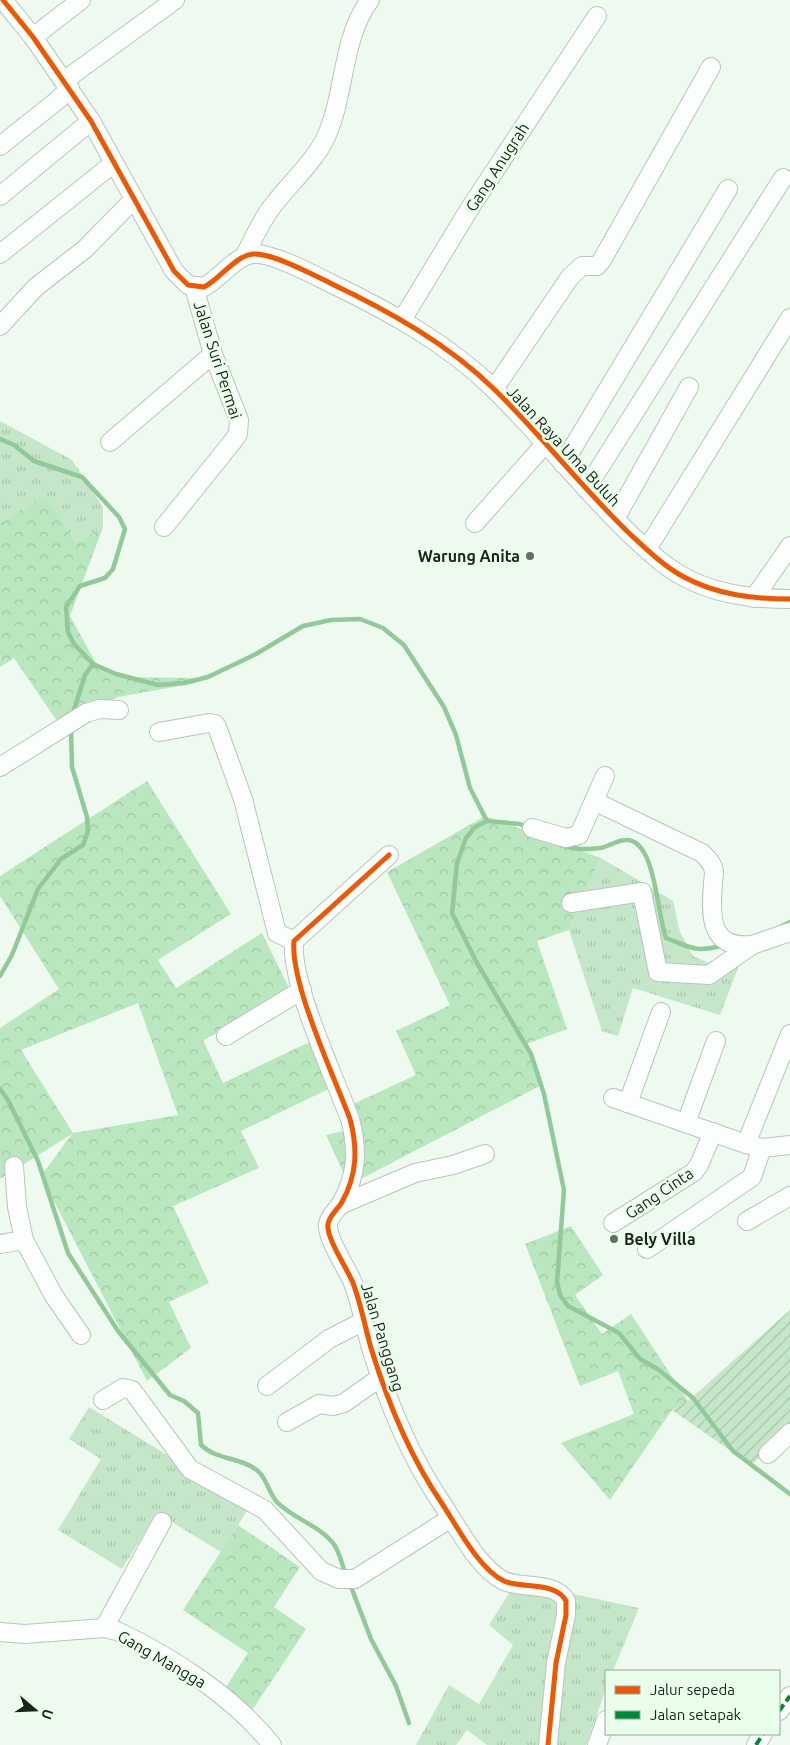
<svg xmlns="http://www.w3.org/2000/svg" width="790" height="1745" font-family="Ubuntu,sans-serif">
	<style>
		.grass { fill: url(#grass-tufts) }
		.forest { fill: url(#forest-crowns); fill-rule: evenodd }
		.garden { fill: url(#garden-furrows) }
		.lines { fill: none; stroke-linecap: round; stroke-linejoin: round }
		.stream { stroke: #93c89b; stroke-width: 4.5 }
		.street-casing { stroke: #bac4bc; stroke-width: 20 }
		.street { stroke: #fcfefd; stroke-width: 18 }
		.quiet { stroke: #00873e; stroke-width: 4; stroke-dasharray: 8 4; stroke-linecap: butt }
		.cycleway-casing { stroke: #eafeec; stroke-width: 8 }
		.cycleway { stroke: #e8590c; stroke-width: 5 }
		.poi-dot { fill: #646e66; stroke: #eafeec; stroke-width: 2 }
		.labels { text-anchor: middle; stroke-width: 5; stroke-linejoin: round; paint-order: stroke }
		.street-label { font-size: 16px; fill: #1a231b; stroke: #eafeec }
		.poi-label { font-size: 16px; font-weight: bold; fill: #1a231b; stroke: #eafeec; text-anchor: end }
	</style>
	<defs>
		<pattern id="grass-tufts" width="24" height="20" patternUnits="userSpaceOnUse" patternTransform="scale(1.25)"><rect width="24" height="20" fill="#c5e6c9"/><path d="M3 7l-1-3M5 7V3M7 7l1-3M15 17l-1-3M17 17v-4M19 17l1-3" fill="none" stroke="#a9c5ac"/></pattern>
		<pattern id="forest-crowns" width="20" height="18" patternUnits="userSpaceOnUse" patternTransform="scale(1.25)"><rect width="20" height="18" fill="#bae7c0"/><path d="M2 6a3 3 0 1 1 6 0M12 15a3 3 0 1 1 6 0" fill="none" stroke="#9fc6a4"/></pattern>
		<pattern id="garden-furrows" width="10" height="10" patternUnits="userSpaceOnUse" patternTransform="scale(1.25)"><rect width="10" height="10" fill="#c5e6c9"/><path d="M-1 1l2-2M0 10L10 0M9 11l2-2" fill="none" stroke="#a9c5ac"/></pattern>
	</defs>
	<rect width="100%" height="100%" fill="#eefaf0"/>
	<g class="grass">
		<polygon points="0,421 72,460 103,507 103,527 76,543 46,494 0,523"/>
		<polygon points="601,858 673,901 680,932 693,956 716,966 742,958 720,1015 633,988 618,1036 602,1031 569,930"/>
		<polygon points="89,1407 250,1506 221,1552 157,1513 122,1569 58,1530 101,1459 69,1439"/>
		<polygon points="513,1587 564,1592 639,1608 613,1671 606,1671 606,1689 586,1745 487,1745 467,1730 456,1745 416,1745 449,1685 479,1704 513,1645 489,1625"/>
	</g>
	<g class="forest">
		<polygon points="46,494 76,543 103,527 70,616 96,663 125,677 193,678 196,683 118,697 61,727 14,658 0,667 0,523"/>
		<path d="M147,781l84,133 -73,46 18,28 86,-55 31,63 -90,44 20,43 91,-43 23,45 -96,46 18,37 -86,38 36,77 -40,19 22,46 -44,33 -106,-205 31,-42 -72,45v-151l59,-39 -59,-93v-20zM138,1003l40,112 -105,18 -52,-83z"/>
		<polygon points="485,816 601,858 569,930 537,941 567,1029 526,1044 540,1086 349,1185 326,1135 347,1130 342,1109 416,1075 396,1031 450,1005 387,872"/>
		<polygon points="571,1226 603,1275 575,1295 602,1334 631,1314 688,1401 672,1410 610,1500 561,1443 634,1414 618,1371 580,1386 525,1244"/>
		<polygon points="238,1525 300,1567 274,1607 306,1629 245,1721 216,1702 248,1653 183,1610"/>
	</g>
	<polygon class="garden" points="790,1310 790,1431 751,1465 672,1410 688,1401"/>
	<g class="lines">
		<g class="stream">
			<polyline points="0,439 14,445 34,461 82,477 119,517 125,529 113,569 105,578 80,586 66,607 68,632 74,644 93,664 116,674 158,685 184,683 208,677 256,654 303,626 331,620 360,619 383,628 404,645 444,707 456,735 470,788 487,821 520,824 528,828"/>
			<polyline points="72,716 85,675 93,664"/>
			<polyline points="487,821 475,827 466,838 457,863 452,913 477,963 531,1054 544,1094 564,1190 557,1282 560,1295 568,1306 619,1333 640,1359 659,1370 693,1398 733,1451 790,1494"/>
			<path d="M561,845c12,4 26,5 39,3 8,-1 17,-8 26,-8 30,-1 31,76 40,98 26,10 30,15 58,7"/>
			<polyline points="780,927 790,922"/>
			<polyline points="0,976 12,955 38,889 61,859 83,845 88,831 87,817 72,767 71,729"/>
			<path d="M0,1089l8,11 30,61 30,92 50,78 52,64 14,6 14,12 3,32c17,16 42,12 58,27 8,8 10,21 18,30 16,17 45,24 58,44 5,8 7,19 11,29"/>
			<polyline points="350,1584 371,1639 396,1686 409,1723"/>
		</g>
		<g class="street-casing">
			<g id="street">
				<path d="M3,0l30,37 58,84 83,150 14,14 16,2c17,-9 31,-31 49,-33 18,-2 61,21 77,29 59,28 118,61 164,106 48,47 89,100 137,146 16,15 34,32 53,42 33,18 70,22 106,22"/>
				<polyline points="33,37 81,0"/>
				<polyline points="65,80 175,0"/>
				<polyline points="0,146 59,99 70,88"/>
				<polyline points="0,196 91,121"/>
				<polyline points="0,254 114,163"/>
				<path d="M245,255c9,-17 17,-37 30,-52 17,-22 39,-41 51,-66 20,-44 15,-98 44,-137"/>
				<polyline points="402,320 470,208 597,16"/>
				<polyline points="0,326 36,287 85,249 134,199"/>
				<polyline points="494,389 570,277 582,266 597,266 602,260 711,67"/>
				<polyline points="110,442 213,354"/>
				<polyline points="563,464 728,189"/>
				<polyline points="586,489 783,178"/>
				<polyline points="615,519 689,387"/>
				<polyline points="475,523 545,444"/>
				<polyline points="164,527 233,441 238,434 239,420 213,354 194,287"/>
				<polyline points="647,549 790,318"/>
				<polyline points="754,598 790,546"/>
				<polyline points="159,732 209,723 215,724 217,727 243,799 277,933 294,941"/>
				<polyline points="0,767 86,713 100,709 119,710"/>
				<path d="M594,801l108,52c6,6 11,11 12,19 0,4 -1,8 -1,12 -3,33 -3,65 39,61"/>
				<polyline points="532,828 566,838 579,835 605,776"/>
				<path d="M389,855l-95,86c-4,42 40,135 56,178 8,30 7,56 -8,83 -4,7 -13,14 -14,22 -2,14 19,44 25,59 8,21 12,44 18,65 17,55 38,107 70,154 16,24 37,66 63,79 18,8 52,0 62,20v14l-10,48 -8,82"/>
				<polyline points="571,903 642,892 658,972 709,975 752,945 790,932"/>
				<polyline points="226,1036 302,990"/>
				<polyline points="613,1098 746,1144 762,1148 790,1145"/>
				<polyline points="628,1103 661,1012"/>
				<polyline points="686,1123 716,1041"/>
				<polyline points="746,1144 790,1034"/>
				<polyline points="14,1166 17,1207 24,1240 54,1296 81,1335"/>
				<polyline points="340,1205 415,1173 453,1165 485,1154"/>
				<polyline points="747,1221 790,1196"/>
				<polyline points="613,1223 694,1172 699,1165 713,1132"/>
				<polyline points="0,1244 24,1240"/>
				<polyline points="647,1249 752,1177 762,1148"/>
				<polyline points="267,1386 329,1339 364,1321"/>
				<polyline points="103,1400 123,1388 132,1390 190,1469 265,1510 321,1571 339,1579 355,1579 451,1518"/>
				<polyline points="287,1422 319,1404 334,1406 344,1403 381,1377"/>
				<polyline points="768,1454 790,1433"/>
				<polyline points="104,1628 162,1522"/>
				<path d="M0,1632l25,2 79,-6 13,3c55,26 117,66 155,114"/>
				<polyline points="779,1711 790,1696"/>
				<polyline points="597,1745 606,1720"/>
				<polyline points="756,1745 763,1734"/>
			</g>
		</g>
		<use href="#street" class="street"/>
		<g class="quiet">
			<polyline points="779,1711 790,1696"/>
			<polyline points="756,1745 763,1734"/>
		</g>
		<g class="cycleway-casing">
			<g id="cycleway">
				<path d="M3,0l30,37 58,84 83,150 14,14 16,2c17,-9 31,-31 49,-33 18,-2 61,21 77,29 59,28 118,61 164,106 48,47 89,100 137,146 16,15 34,32 53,42 33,18 70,22 106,22"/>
				<path d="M389,855l-95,86c-4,42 40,135 56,178 8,30 7,56 -8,83 -4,7 -13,14 -14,22 -2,14 19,44 25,59 8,21 12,44 18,65 17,55 38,107 70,154 16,24 37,66 63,79 18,8 52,0 62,20v14l-10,48 -8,82"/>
			</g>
		</g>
		<use href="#cycleway" class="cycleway"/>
	</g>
	<g class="poi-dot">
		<circle cx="530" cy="556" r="5"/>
		<circle cx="614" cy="1239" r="5"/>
	</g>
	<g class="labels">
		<g class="street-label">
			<text transform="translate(497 167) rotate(-57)" y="6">Gang Anugrah</text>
			<text transform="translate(218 360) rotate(72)" y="6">Jalan Suri Permai</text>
			<text transform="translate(564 446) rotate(47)" y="6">Jalan Raya Uma Buluh</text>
			<text transform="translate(659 1193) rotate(-34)" y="6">Gang Cinta</text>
			<text transform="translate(383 1337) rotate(73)" y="6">Jalan Panggang</text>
			<text transform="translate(162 1659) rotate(30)" y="6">Gang Mangga</text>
		</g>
		<g class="poi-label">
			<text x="520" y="562">Warung Anita</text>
			<text x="624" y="1245" text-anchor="start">Bely Villa</text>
		</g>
	</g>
	<rect x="605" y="1670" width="175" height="65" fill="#eafeec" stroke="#97a698"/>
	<rect x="615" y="1686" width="25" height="8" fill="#e8590c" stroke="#97a698"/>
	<text x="650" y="1695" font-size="15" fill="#1a231b">Jalur sepeda</text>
	<rect x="615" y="1711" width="25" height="8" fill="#00873e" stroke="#97a698"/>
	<text x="650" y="1720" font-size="15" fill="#1a231b">Jalan setapak</text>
	<g transform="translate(35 1710) rotate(109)" stroke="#eafeec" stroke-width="4" paint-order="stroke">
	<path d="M0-4L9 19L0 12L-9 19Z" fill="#1a231b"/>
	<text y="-8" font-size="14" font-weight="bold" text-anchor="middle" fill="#1a231b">U</text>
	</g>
</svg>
